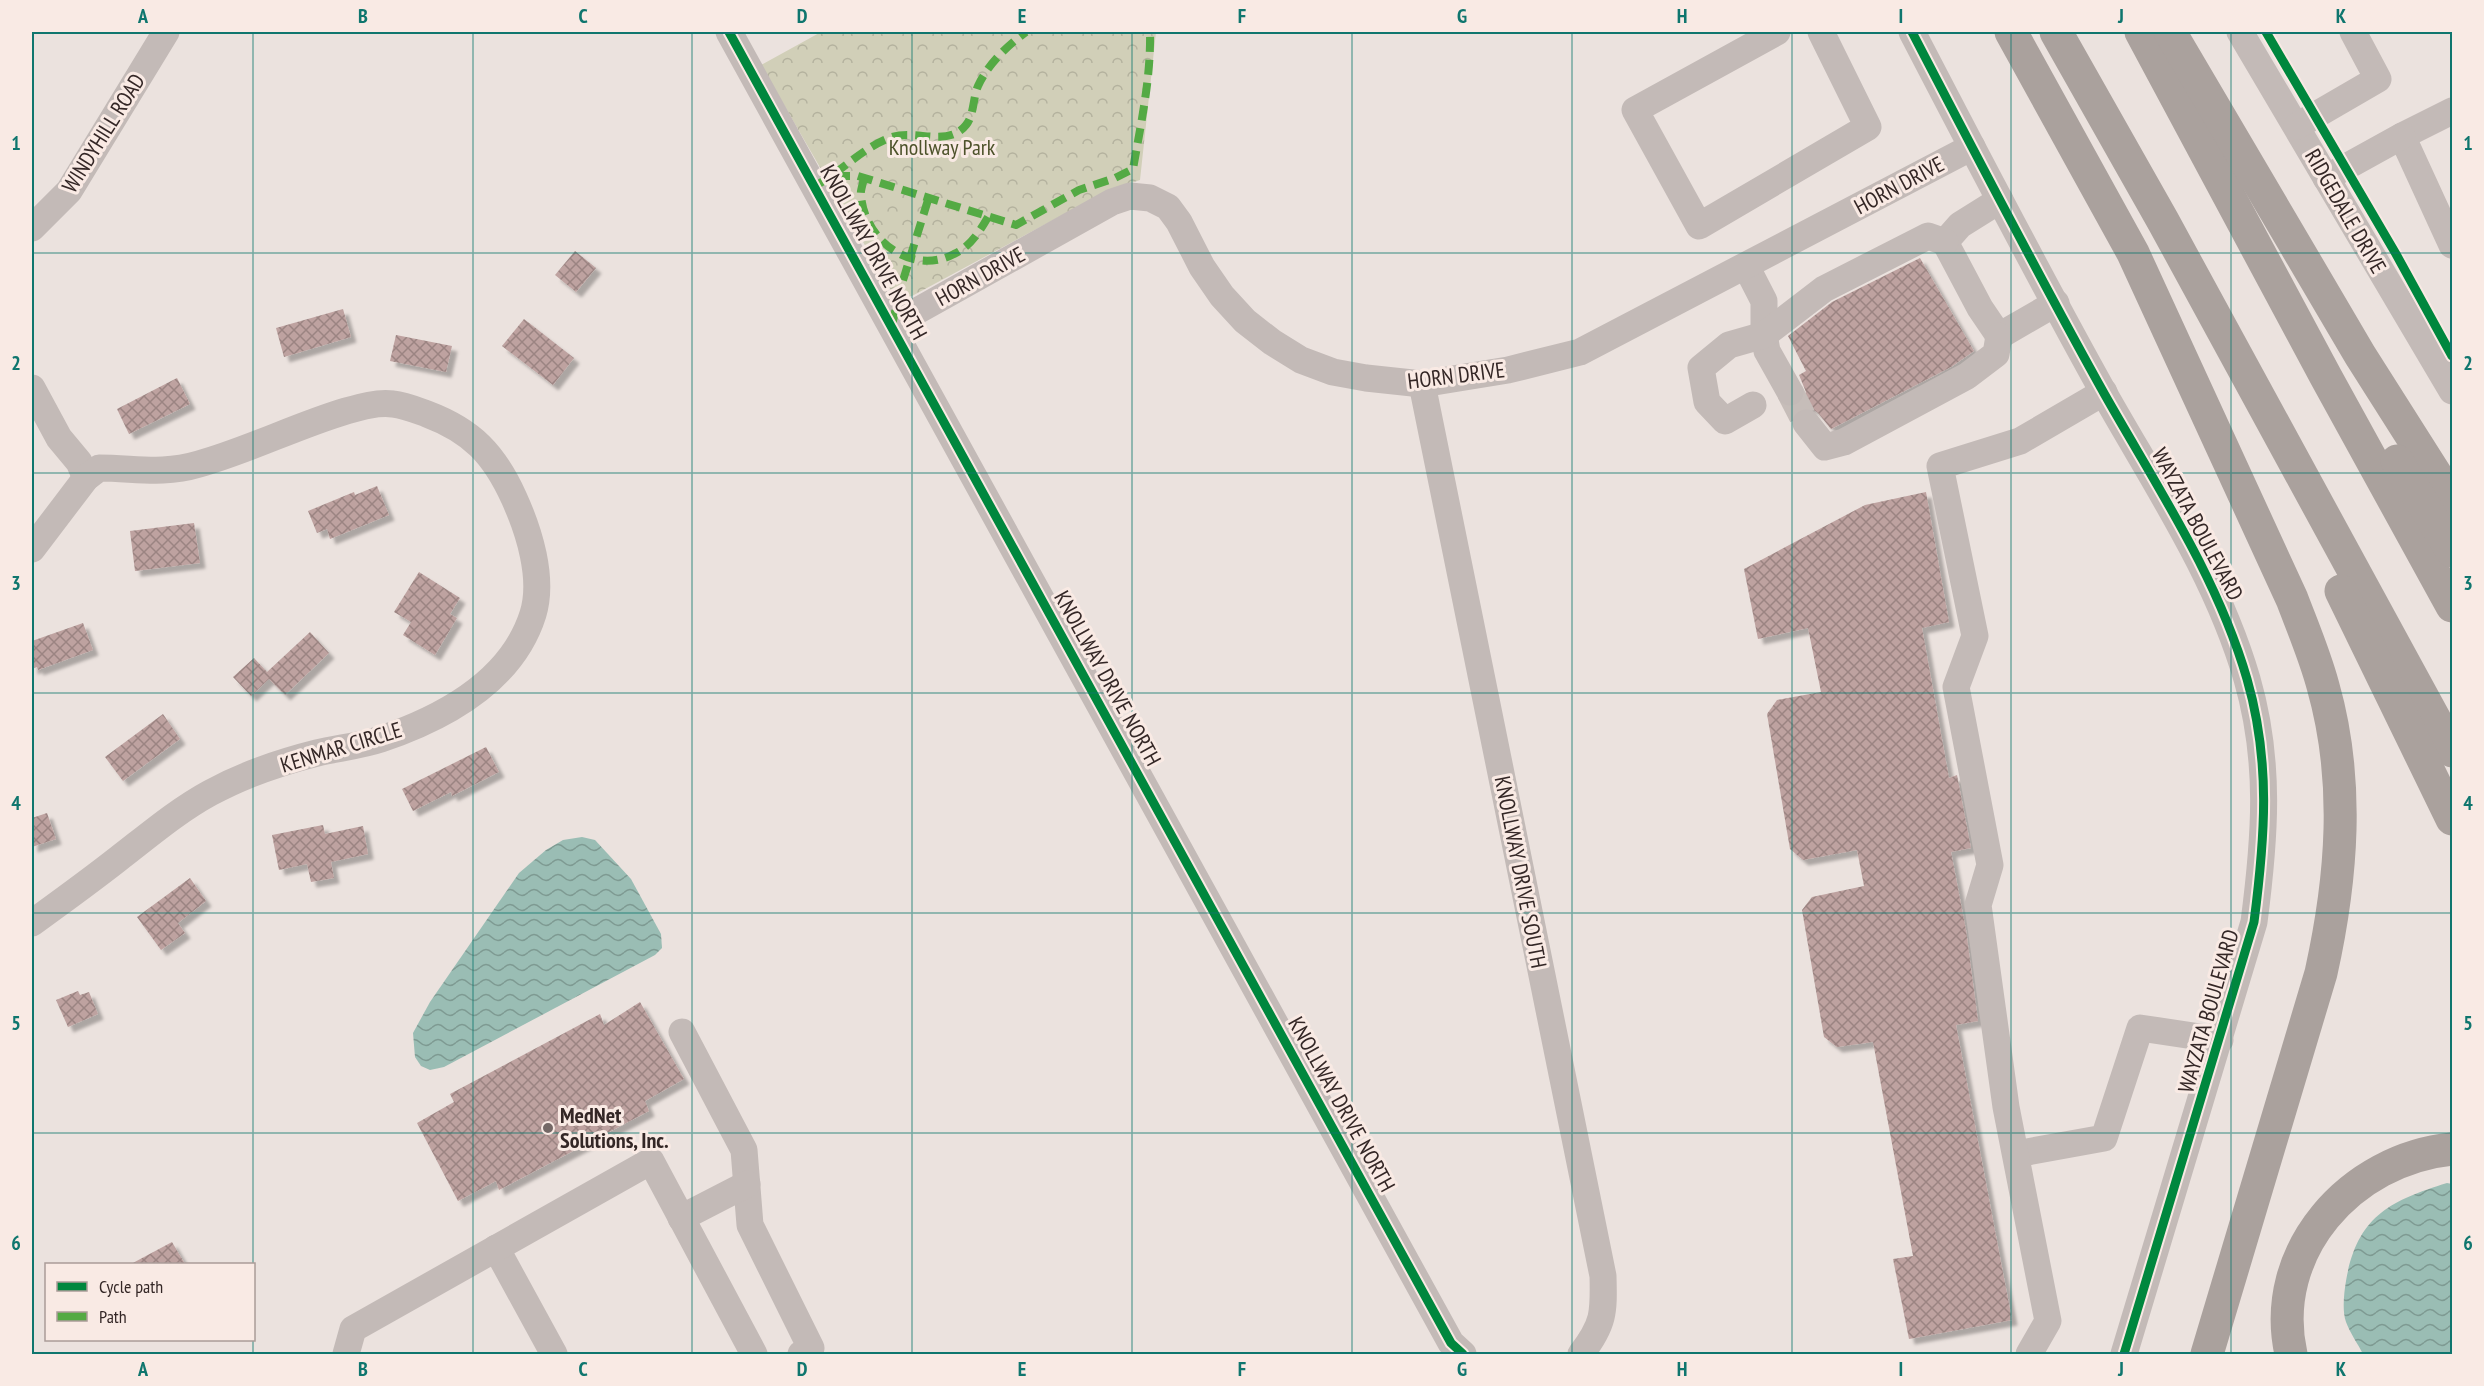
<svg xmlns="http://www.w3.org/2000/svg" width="2484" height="1386" font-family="'PT Sans Narrow',sans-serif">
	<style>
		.park { fill: url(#park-crowns) }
		.water { fill: url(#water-waves) }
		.building { fill: url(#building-cross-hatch); filter: url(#shadow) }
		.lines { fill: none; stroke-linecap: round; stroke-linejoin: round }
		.minor-tunnel { stroke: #c6bdb9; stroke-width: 27; stroke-dasharray: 27 14; stroke-linecap: butt }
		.minor { stroke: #c3bab7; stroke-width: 27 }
		.highway { stroke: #aaa19d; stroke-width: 33 }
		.quiet { stroke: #54aa44; stroke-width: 8; stroke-dasharray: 15 8; stroke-linecap: butt }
		.cycleway-casing { stroke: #f9eae4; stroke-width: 13 }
		.cycleway { stroke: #00873e; stroke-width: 9 }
		.grid { fill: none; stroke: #0f766e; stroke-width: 1.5; stroke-opacity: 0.55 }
		.poi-dot { fill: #746866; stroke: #f9eae4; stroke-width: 2 }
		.labels { text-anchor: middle; stroke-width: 6; stroke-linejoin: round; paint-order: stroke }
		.street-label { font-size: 22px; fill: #342726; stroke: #f9eae4 }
		.park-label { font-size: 22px; fill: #4d522a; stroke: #f9eae4 }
		.poi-label { font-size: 22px; font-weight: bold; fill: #342726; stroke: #f9eae4; text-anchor: start }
		.neatline { fill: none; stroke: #0f766e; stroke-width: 2 }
		.grid-label { font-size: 20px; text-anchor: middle; font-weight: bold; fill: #0f766e }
	</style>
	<defs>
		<pattern id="park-crowns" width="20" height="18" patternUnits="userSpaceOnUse" patternTransform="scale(1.5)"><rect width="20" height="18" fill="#d1cfb8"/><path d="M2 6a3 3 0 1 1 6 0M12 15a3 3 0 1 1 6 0" fill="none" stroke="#b4b29e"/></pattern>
		<pattern id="water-waves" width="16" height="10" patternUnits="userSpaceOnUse" patternTransform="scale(1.5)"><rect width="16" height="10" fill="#9abdb4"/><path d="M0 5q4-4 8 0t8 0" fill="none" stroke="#7e9a92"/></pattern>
		<pattern id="building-cross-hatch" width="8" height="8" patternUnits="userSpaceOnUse" patternTransform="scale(1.5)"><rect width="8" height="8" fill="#bea2a0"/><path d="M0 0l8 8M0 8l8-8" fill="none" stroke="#9b8482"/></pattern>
		<filter id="shadow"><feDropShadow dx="5.5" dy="5.5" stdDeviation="1.5" flood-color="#0004"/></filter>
	</defs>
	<rect width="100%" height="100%" fill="#ebe2de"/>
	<polygon class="park" points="821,32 1156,32 1140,180 1107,191 912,296 899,298 893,294 761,65"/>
	<g class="water">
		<polygon points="582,837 595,840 631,879 661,934 662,948 655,955 444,1067 430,1070 421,1066 415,1057 413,1033 430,1002 519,873 546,850 563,840"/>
		<path d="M2447,1183l5,1v170h-89c-5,-10 -13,-21 -17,-32 -4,-11 -2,-29 0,-41 11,-64 43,-80 101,-98z"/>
	</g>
	<g class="building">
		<polygon points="575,251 596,268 576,292 555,275"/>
		<polygon points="1920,258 1974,351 1951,367 1831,429 1818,413 1811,408 1804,407 1801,402 1806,392 1799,375 1806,371 1788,336 1832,302"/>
		<polygon points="343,309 351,337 284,357 276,328"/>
		<polygon points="524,319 574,358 553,385 502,346"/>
		<polygon points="396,335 452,346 446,372 390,361"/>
		<polygon points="177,378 190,404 129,434 117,409"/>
		<polygon points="377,486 389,515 330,539 327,529 317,533 308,511 354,492 355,495"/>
		<polygon points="1926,492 1949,622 1922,628 1949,778 1957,775 1971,848 1951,852 1966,930 1978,1021 1956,1025 2012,1320 1909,1339 1893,1259 1913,1256 1873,1042 1837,1047 1824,1037 1802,910 1812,897 1864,886 1857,850 1803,860 1790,849 1767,714 1777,700 1821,692 1808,628 1758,639 1744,569 1865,505"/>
		<polygon points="194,523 200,563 135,571 130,531"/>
		<polygon points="419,572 460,598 450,614 457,618 435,655 403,635 411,622 394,612"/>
		<polygon points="83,623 93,650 38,670 37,667 32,669 32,641"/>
		<polygon points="310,632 329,653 285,695 269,679 251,696 233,677 254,658 267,672"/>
		<polygon points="163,714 180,739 123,781 105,757"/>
		<polygon points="486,747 499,772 452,796 451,792 413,811 402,789"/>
		<polygon points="47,813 56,839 32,847 32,818"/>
		<polygon points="323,825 325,834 363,826 368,854 331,862 334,878 311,882 307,864 279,870 272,835"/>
		<polygon points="190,878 206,901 178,923 185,933 161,950 137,917"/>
		<polygon points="78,991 80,995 89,992 98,1014 68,1027 56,1000"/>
		<polygon points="640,1002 684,1079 645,1101 649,1111 499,1190 496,1181 458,1201 417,1123 454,1102 450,1094 600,1014 604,1025"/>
		<polygon points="172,1242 185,1264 131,1264"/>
	</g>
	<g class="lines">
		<polyline class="minor-tunnel" points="1790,392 1806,423"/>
		<g class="minor">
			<polyline points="729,32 1451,1343 1463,1354"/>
			<polyline points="1777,32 1635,110 1699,226 1868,127 1821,32"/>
			<path d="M1912,32c63,121 126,243 193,363 52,92 112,181 142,284 24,83 18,158 7,243l-130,432"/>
			<polyline points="2240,32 2452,391"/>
			<polyline points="2452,111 2402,136 2452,245"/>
			<polyline points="2297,126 2378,79 2353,32"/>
			<polyline points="2326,178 2402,136"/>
			<polyline points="2000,200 1960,225 1945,242 1980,308 1999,336 2056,303"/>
			<polyline points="32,228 69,191 166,32"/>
			<polyline points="1746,266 1764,301 1764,335 1767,351 1790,392"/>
			<polyline points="892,325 1112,202 1130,196 1150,198 1168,207 1179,222 1202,267 1222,296 1245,321 1272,342 1301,360 1333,372 1366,378 1422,384 1508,370 1580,352 1972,147"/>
			<path d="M1422,384l181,892c1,37 1,48 -22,78"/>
			<polyline points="32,388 59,438 79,462 86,478"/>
			<polyline points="1753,405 1725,421 1707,402 1701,368 1729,345 1764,335 1824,289 1928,236 1945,242"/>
			<polyline points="1806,423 1825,447 1844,442 1967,376 1996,354 1999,336"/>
			<path d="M32,549l54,-71 13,-10c37,0 63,7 100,-4 50,-14 97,-38 147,-53 14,-4 31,-9 47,-7 11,1 23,6 34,10 45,17 67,40 87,84 15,33 30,80 19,116 -21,67 -90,104 -152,125 -21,7 -43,9 -64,14 -36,9 -74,22 -107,40 -33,18 -62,43 -92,66 -28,22 -57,43 -86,64"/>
			<polyline points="682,1032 744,1150 750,1225 811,1348 801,1354"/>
			<polyline points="2016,1154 2104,1138 2140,1028 2220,1040"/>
			<polyline points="681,1218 747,1184"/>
			<polyline points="496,1248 554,1354"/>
			<polyline points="346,1354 353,1329 651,1161 754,1354"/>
			<polyline points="2029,1354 2048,1321 2006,1107 1978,905 1990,865 1956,687 1975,636 1940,466 2020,441 2104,392"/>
		</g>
		<g class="highway">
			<path d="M2011,32l122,221 159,346c11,29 23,57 31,87 27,95 19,192 -2,287l-114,381"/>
			<polyline points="2056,32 2163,221 2452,751"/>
			<polyline points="2141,32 2326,377 2452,606"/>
			<polyline points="2170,32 2360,355 2452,500"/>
			<polyline points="2397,461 2452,551"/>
			<polyline points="2341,591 2452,819"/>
			<path d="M2291,1354c-23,-103 60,-195 161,-205"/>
		</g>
		<g class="quiet">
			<path d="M835,176h23l158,49 63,-35 36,-12 18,-9c8,-46 18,-91 17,-137"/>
			<path d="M864,178c-1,6 -4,13 -3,18 4,45 51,80 93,58 16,-7 26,-23 34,-37"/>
			<path d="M815,186c26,-14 48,-39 77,-49 24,-8 56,11 74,-12 8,-9 7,-28 12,-39 10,-22 29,-40 48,-54"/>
			<polyline points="892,325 900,290 928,200"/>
		</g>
		<g class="cycleway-casing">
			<g id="cycleway">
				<polyline points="729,32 1451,1343 1463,1354"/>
				<path d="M1912,32c63,121 126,243 193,363 52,92 112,181 142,284 24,83 18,158 7,243l-130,432"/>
				<polyline points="2266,32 2396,254 2452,356"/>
			</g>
		</g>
		<use href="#cycleway" class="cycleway"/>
	</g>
	<path class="grid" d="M253,32v1232M473,32v1322M692,32v1322M912,32v1322M1132,32v1322M1352,32v1322M1572,32v1322M1792,32v1322M2011,32v1322M2231,32v1322M32,253h2420M32,473h2420M32,693h2420M32,913h2420M32,1133h2420M253,1340v14"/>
	<circle class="poi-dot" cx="548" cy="1128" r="6"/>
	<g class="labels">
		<g class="street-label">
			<text transform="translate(103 133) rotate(-58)" y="8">WINDYHILL ROAD</text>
			<text transform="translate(1899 185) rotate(-28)" y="8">HORN DRIVE</text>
			<text transform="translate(2346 211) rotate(60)" y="8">RIDGEDALE DRIVE</text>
			<text transform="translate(874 252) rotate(61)" y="8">KNOLLWAY DRIVE NORTH</text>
			<text transform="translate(980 276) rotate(-29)" y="8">HORN DRIVE</text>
			<text transform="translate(1456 375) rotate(-7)" y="8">HORN DRIVE</text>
			<text transform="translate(2198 524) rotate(62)" y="8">WAYZATA BOULEVARD</text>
			<text transform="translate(1108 678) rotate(61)" y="8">KNOLLWAY DRIVE NORTH</text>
			<text transform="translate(341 747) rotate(-17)" y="8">KENMAR CIRCLE</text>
			<text transform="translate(1521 872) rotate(79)" y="8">KNOLLWAY DRIVE SOUTH</text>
			<text transform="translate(2208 1011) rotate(-74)" y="8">WAYZATA BOULEVARD</text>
			<text transform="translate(1342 1104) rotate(61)" y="8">KNOLLWAY DRIVE NORTH</text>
		</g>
		<g class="park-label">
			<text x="942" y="155">Knollway Park</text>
		</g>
		<g class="poi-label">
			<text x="560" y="1123">MedNet<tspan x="560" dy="25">Solutions, Inc.</tspan></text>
		</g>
	</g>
	<rect width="2484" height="1386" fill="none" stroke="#f9eae4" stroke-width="66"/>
	<rect x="45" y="1263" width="210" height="78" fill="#f9eae4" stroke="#aa9c98" stroke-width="1.5"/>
	<rect x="57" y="1282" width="30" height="9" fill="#00873e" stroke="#aa9c98" stroke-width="1.5"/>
	<text x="99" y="1293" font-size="18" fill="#342726">Cycle path</text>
	<rect x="57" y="1312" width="30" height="9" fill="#54aa44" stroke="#aa9c98" stroke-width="1.5"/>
	<text x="99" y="1323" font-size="18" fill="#342726">Path</text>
	<rect x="33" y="33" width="2418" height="1320" class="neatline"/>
	<g class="grid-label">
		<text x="143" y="23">A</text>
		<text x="363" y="23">B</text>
		<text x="583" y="23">C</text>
		<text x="802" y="23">D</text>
		<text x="1022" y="23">E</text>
		<text x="1242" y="23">F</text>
		<text x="1462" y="23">G</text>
		<text x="1682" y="23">H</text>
		<text x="1901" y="23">I</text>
		<text x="2121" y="23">J</text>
		<text x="2341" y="23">K</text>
		<text x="16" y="150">1</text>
		<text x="2468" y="150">1</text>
		<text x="16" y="370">2</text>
		<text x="2468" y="370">2</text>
		<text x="16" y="590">3</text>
		<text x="2468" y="590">3</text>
		<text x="16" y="810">4</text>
		<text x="2468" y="810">4</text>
		<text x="16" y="1030">5</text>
		<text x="2468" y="1030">5</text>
		<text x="16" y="1250">6</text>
		<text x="2468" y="1250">6</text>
		<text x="143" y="1376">A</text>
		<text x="363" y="1376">B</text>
		<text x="583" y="1376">C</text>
		<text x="802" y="1376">D</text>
		<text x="1022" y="1376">E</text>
		<text x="1242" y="1376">F</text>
		<text x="1462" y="1376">G</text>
		<text x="1682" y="1376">H</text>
		<text x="1901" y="1376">I</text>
		<text x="2121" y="1376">J</text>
		<text x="2341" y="1376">K</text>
	</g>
</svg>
